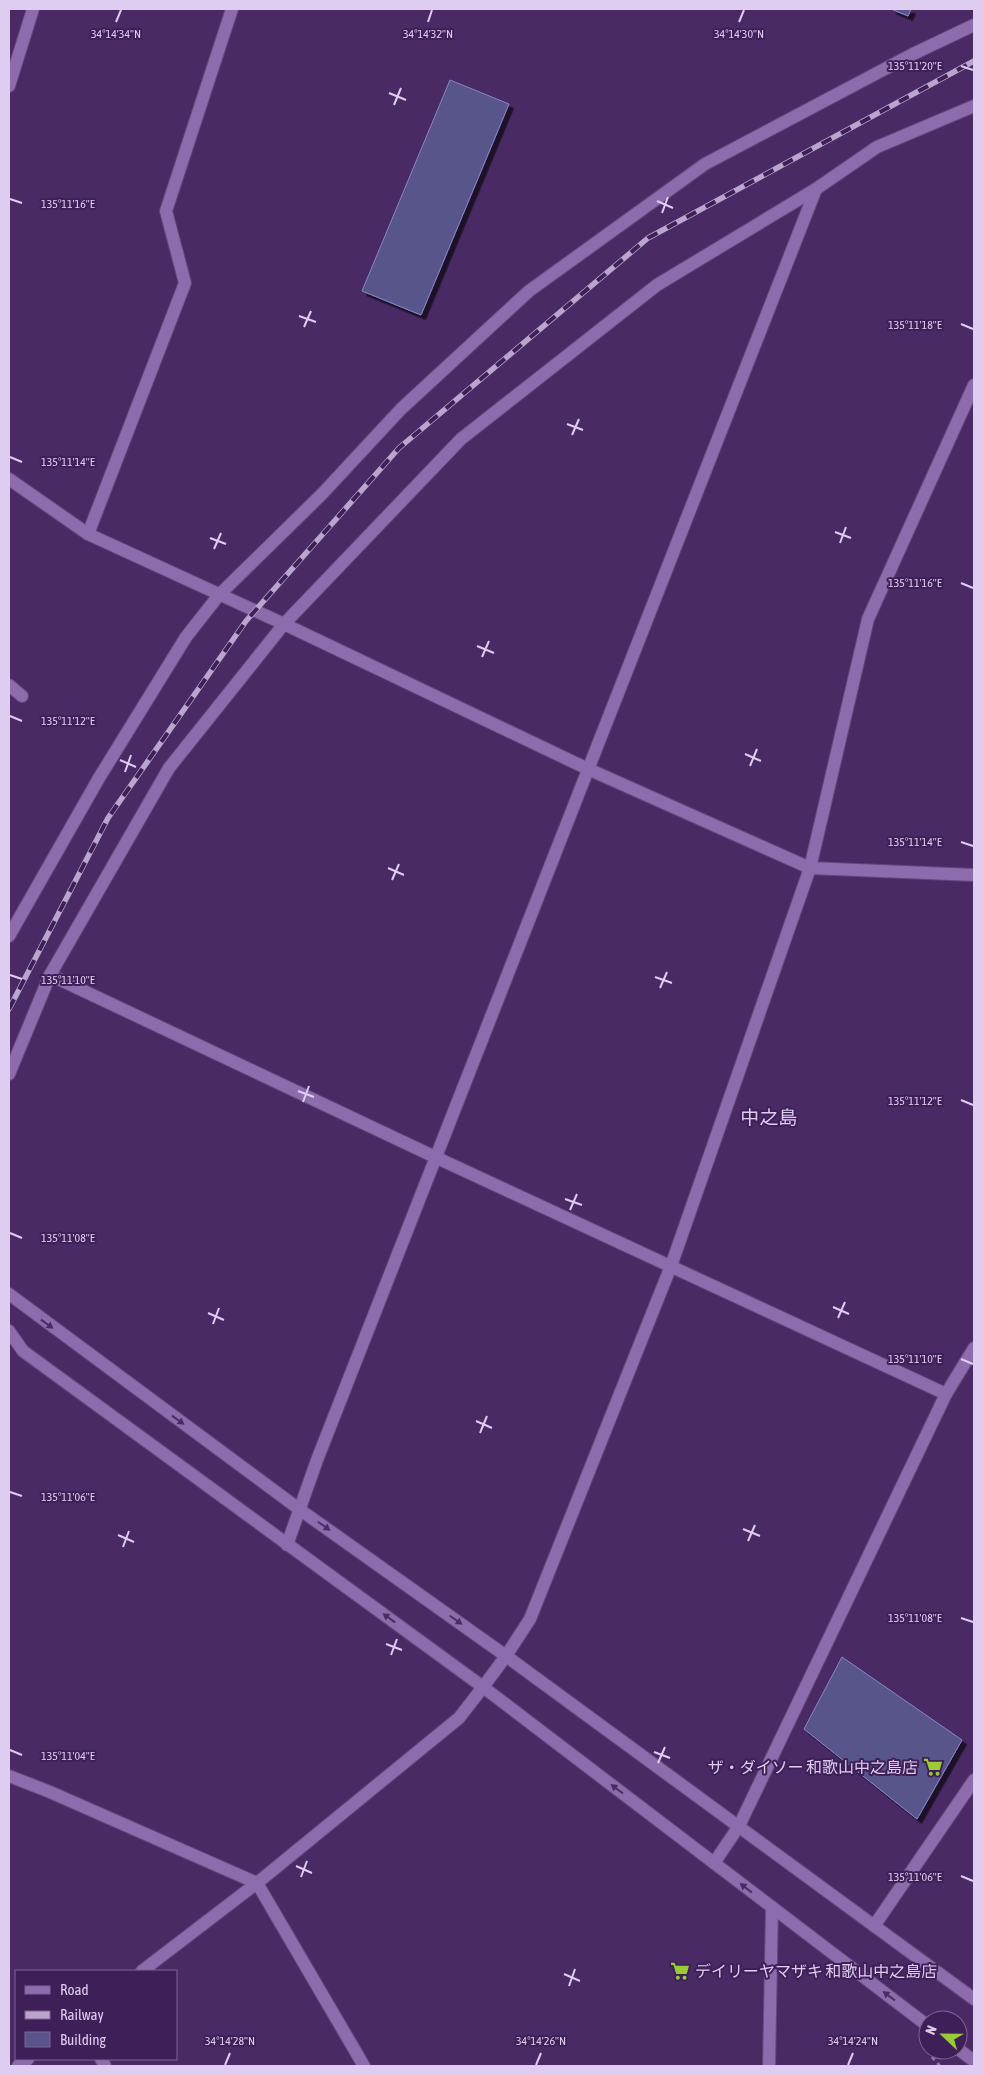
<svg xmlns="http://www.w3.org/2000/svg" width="983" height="2075" font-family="'Asap Condensed','Noto Sans JP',sans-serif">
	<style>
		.building { fill: #59548b; stroke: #8a85ca; filter: url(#shadow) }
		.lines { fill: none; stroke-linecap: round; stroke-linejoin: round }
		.street-casing { stroke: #64477a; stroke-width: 14 }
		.secondary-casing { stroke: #64477a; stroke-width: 14 }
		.path { stroke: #8d75a4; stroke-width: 3; stroke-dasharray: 4 4; stroke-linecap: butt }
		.street { stroke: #8c6cac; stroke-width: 12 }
		.secondary { stroke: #8c6cac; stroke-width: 12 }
		.rail-casing { stroke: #baa5ce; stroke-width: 5.5 }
		.rail { stroke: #3e1f58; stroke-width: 4; stroke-dasharray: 11; stroke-linecap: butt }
		.oneway { fill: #4a2b65 }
		.ticks { fill: none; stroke: #decdf0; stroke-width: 2 }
		.labels { text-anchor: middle; stroke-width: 4; stroke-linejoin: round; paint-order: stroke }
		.poi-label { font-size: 16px; fill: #decdf0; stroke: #3e1f58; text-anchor: end }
		.quarter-label { font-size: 19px; fill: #decdf0; stroke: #3e1f58 }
		.ticks-label { font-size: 12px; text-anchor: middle; fill: #decdf0; stroke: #3e1f58; stroke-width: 4; stroke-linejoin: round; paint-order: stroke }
	</style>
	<defs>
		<filter id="shadow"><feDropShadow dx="4.5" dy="4.5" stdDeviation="0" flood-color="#0009"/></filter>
	</defs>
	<rect width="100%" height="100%" fill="#492a64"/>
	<g class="building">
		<polygon points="891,9 911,9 908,16"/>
		<polygon points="450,80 509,104 421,315 362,291"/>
		<polygon points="842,1657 962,1740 917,1819 804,1729"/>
	</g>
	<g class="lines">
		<g class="street-casing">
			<g id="street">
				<polyline points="9,86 33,9"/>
				<polyline points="9,479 88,534 284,624"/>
				<polyline points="88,534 185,283 166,211 232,9"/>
				<polyline points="9,685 22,696"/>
				<polyline points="9,936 99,778 186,637 219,595 322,494 401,409 529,291 705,164 913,54 974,25"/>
				<polyline points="9,1074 50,975 169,768 284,624 461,439 657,285 816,189 877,147 974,106"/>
				<polyline points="287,1545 317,1460 816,189"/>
				<polyline points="9,1776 50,1792 257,1883 364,2066"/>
				<polyline points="874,1926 974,1780"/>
				<polyline points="142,1971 257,1883 459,1718 483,1687"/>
				<polyline points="101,2059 105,2066"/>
				<polyline points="18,2066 28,2059"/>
				<polyline points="769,2066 772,1907"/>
			</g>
		</g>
		<g class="secondary-casing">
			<g id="secondary">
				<polyline points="284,624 588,769 810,868 974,875"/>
				<polyline points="50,975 435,1157 946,1394"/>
				<polyline points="9,1294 299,1509 506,1656 974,1999"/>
				<polyline points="9,1331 23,1351 483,1687 928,2026"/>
				<polyline points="483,1687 506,1656 530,1619 671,1266 810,868 868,619 974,385"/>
				<polyline points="714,1863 739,1826 946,1394 974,1348"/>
				<polyline points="958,2049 974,2061"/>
			</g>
		</g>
		<polyline class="path" points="932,2057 940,2066"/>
		<use href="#street" class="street"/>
		<use href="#secondary" class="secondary"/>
		<g class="rail-casing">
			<polyline id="rail" points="9,1009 108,818 246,621 399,448 648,238 974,61"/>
		</g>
		<use href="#rail" class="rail"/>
	</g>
	<defs><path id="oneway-solid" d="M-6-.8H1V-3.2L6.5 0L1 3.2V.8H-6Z" transform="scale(1.25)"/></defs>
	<g class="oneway">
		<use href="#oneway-solid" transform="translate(47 1324) rotate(36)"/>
		<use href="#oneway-solid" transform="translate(178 1420) rotate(36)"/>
		<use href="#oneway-solid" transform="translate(324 1526) rotate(35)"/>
		<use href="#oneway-solid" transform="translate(389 1618) rotate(-144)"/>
		<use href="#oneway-solid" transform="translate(456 1620) rotate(35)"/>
		<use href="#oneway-solid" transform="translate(617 1789) rotate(-143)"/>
		<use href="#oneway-solid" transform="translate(746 1888) rotate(-143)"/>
		<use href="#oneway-solid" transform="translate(889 1996) rotate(-143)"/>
	</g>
	<path class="ticks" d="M116,22l5,-12M428,22l4,-12M739,22l5,-12M961,66l12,4M389,93l17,7M394,105l7,-17M10,199l12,4M657,201l16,7M662,213l6,-16M299,316l17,6M961,324l12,5M304,327l7,-16M567,424l16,6M572,435l7,-16M10,457l12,5M835,532l16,6M210,538l16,6M840,543l6,-16M214,549l7,-16M961,583l12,5M477,646l17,7M482,657l7,-16M10,716l12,5M745,754l16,7M120,760l16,7M750,766l7,-17M125,772l6,-17M961,842l12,4M388,868l16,7M392,880l7,-16M10,975l12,4M655,977l17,6M660,988l7,-16M298,1091l16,6M961,1100l12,5M303,1102l6,-16M565,1199l17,6M570,1210l7,-16M10,1233l12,5M833,1307l16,7M208,1313l16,7M838,1318l7,-16M213,1324l6,-16M961,1359l12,5M476,1421l16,7M480,1433l7,-17M10,1492l12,4M743,1529l17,7M118,1535l16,7M748,1541l7,-16M123,1547l6,-16M961,1618l12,4M386,1644l16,6M391,1655l6,-16M10,1750l12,5M654,1752l16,6M658,1763l7,-16M296,1866l16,7M961,1876l12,5M301,1877l6,-16M564,1974l16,7M569,1986l6,-17M225,2065l5,-12M536,2065l5,-12M848,2065l5,-12"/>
	<defs>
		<g id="supermarket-bare" transform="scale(1.5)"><path d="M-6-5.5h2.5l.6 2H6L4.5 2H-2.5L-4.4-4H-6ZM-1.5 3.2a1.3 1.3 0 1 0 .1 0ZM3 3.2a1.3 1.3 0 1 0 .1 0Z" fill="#99cb35" stroke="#3e1f58" stroke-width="2.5" paint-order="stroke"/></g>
	</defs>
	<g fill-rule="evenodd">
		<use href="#supermarket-bare" x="933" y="1767"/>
		<use href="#supermarket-bare" x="680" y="1971"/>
	</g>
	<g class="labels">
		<g class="poi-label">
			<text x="918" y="1773">ザ・ダイソー 和歌山中之島店</text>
			<text x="695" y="1977" text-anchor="start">デイリーヤマザキ 和歌山中之島店</text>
		</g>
		<g class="quarter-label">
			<text x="769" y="1124">中之島</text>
		</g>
	</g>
	<g class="ticks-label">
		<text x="428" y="38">34°14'32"N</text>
		<text x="116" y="38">34°14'34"N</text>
		<text x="739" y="38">34°14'30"N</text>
		<text x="915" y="70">135°11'20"E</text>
		<text x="68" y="208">135°11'16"E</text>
		<text x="915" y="329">135°11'18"E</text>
		<text x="68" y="466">135°11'14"E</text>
		<text x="915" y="587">135°11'16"E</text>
		<text x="68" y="725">135°11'12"E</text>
		<text x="915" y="846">135°11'14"E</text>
		<text x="68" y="984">135°11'10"E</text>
		<text x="915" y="1105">135°11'12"E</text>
		<text x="68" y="1242">135°11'08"E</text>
		<text x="915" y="1363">135°11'10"E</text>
		<text x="68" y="1501">135°11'06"E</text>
		<text x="915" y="1622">135°11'08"E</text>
		<text x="68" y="1760">135°11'04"E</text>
		<text x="915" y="1881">135°11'06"E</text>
		<text x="230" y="2045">34°14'28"N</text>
		<text x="541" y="2045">34°14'26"N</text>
		<text x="853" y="2045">34°14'24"N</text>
	</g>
	<rect width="983" height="2075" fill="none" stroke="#decdf0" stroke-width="20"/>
	<rect x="15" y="1970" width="162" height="90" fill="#3e1f58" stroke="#7e6595"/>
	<rect x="25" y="1986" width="25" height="8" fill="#8c6cac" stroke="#7e6595"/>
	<text x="60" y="1995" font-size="15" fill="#decdf0">Road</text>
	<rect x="25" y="2011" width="25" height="8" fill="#baa5ce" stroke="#7e6595"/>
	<text x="60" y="2020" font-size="15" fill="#decdf0">Railway</text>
	<rect x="25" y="2032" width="25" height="15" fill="#59548b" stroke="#7e6595"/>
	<text x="60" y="2045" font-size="15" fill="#decdf0">Building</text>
	<g transform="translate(943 2035) rotate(292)"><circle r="24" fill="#3e1f58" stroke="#7e6595"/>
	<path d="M0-4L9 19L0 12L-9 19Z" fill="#99cb35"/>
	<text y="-8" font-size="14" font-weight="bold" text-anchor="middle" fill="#decdf0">N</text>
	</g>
</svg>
